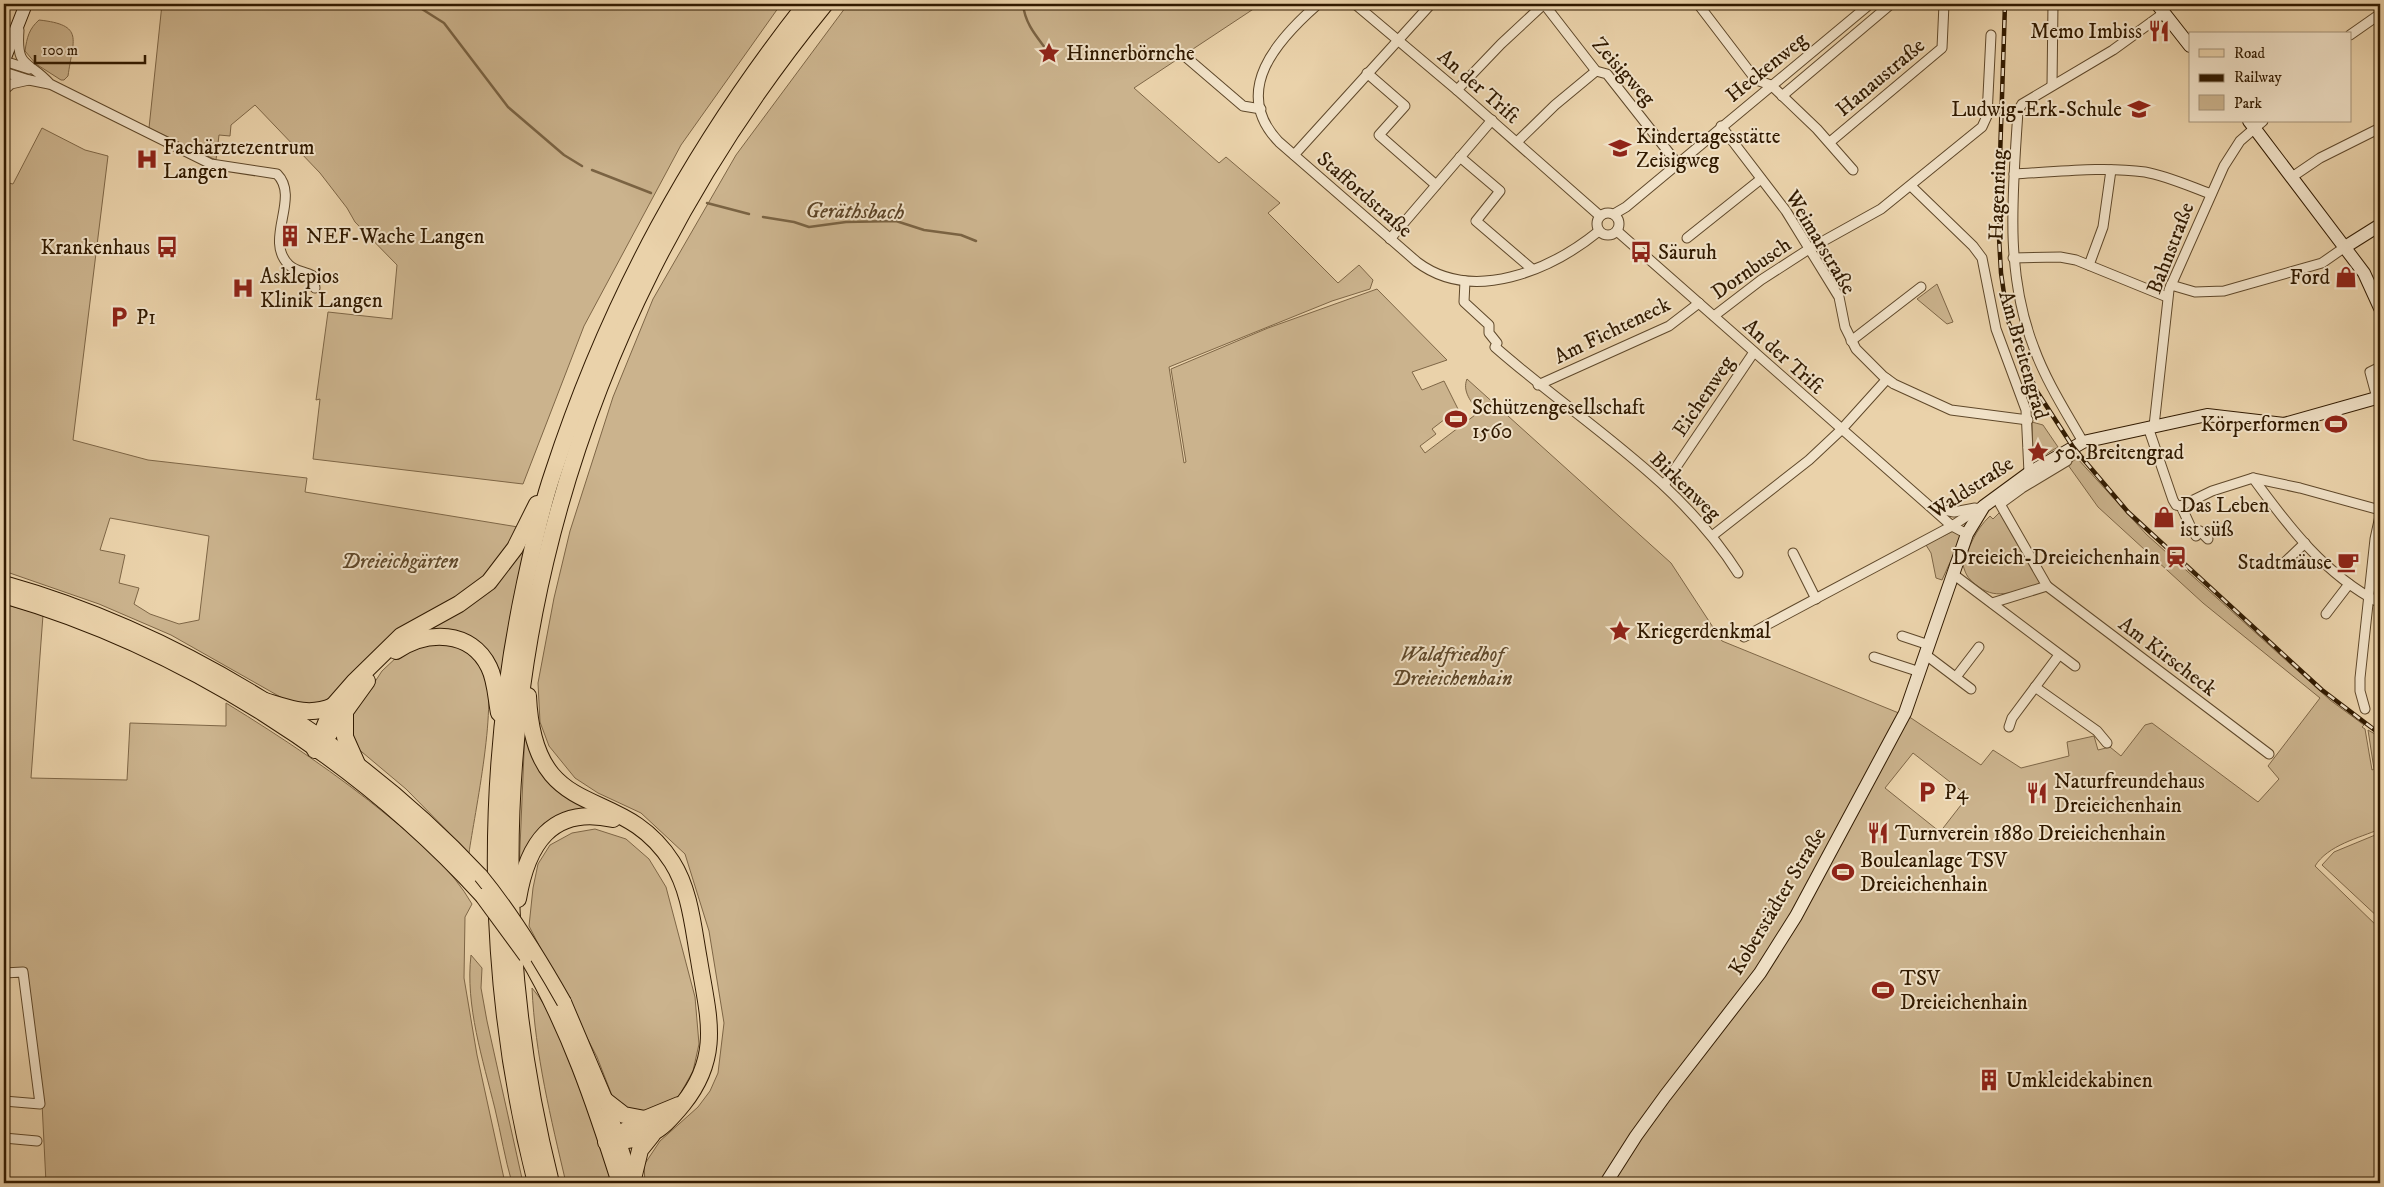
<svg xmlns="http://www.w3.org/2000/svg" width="2384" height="1187" font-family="'IM FELL DW Pica',serif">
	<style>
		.green { fill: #cbb38d; stroke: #7e6646; fill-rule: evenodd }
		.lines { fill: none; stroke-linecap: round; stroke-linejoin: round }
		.stream { stroke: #7a6343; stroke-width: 2.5 }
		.street-casing { stroke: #5f482a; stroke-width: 11 }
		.secondary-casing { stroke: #311a00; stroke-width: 14 }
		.primary-casing { stroke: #311a00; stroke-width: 16 }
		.highway-casing { stroke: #311a00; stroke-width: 18 }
		.street { stroke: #f1e2c8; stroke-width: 9 }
		.secondary { stroke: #f1e2c8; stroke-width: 12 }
		.primary { stroke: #ead2aa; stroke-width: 14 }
		.highway { stroke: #ead2aa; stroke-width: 16 }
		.rail-casing { stroke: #311a00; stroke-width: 4.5 }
		.rail { stroke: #f1e2c8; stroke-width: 2.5; stroke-dasharray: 8; stroke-linecap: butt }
		.primary-bridge-casing { stroke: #311a00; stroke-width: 16; stroke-linecap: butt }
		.primary-bridge { stroke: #ead2aa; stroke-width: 14 }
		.labels { text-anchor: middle; stroke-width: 4; stroke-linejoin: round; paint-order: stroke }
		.poi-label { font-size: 21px; fill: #311a00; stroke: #f1e2c8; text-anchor: start }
		.street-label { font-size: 21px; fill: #311a00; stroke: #f1e2c8 }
		.park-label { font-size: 21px; font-style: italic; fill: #5f482a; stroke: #f1e2c8 }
		.water-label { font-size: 22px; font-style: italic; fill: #5c4427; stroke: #f1e2c8 }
	</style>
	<rect width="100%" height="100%" fill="#ead2aa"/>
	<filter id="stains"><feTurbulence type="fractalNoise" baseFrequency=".004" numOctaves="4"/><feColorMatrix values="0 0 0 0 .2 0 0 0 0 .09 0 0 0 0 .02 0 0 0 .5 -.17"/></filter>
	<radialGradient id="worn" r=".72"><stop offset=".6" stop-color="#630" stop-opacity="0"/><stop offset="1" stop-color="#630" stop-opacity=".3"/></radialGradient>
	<g class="green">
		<polygon points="162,4 781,4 681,145 584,326 523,484 313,459 320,399 316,400 328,312 392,319 397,265 355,222 347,208 320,173 255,105 231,125 230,136 219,135 216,160 149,128"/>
		<path d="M848,4h413l-127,84 85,75 7,-6 54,46 -12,10 70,70 21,-18 14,15 -3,9 -38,12 -163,66 15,96 2,-1 -15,-93 97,-41 109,-39 70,71 -35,12 10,18 22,-9 14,28 -26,20 4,5 -16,12 5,7 54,-41c-8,-10 -17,-21 -12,-33l204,184 51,78 189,77 70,47 12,-15 28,18 48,-12 -2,-14 27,-6 4,14 12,-3 11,9 24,-31 7,-2 106,79 21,-23 -11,-13 52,-68 -117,-95 -105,-96 -30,-42 9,-7 69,76 184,166 34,25 -2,2 3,2 7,41 2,-1 -6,-39 12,7v92c-21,9 -52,16 -65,37l65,63v254h-1735l-1,-18 16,-24 38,-34 12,-16 8,-18 6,-50 -15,-92 -24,-77 -44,-41 -43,-20 -23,-15 -26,-32 -9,-24 -2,-39 16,-85 16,-67 43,-134 40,-98 83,-144zM1913,753l55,43 -28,36 -55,-44z"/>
		<path d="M39,20c46,5 34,19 29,56l-4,4h-3l-25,-16 -11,-13c2,-14 4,-22 14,-31z"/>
		<path d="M42,128l43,22 23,6 -35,284 75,20 159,18 -2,14 213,35c-12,27 -33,53 -59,68 -21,13 -43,22 -62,37 -25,19 -46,45 -68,68l-12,6 -26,-3 -120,-68 -72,-31 -95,-33v-389l9,2zM110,518l99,18 -10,84 -20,4 -29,-10 -16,-10 5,-16 -20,-5 6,-28 -25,-5z"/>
		<polygon points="1937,284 1953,322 1947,324 1917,299"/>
		<polygon points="2032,422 2043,425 2058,447 2036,460 2033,458 2033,453"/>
		<path d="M2000,512l40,70 -2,3c-22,5 -40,16 -59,2 -10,-7 -13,-11 -16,-22 6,-18 12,-35 27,-49l3,3z"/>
		<polygon points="1953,531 1962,536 1942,580 1936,578 1931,553 1926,545"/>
		<polygon points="527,537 510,618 499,687 473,642 399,644 451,616"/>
		<path d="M4,604l39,11 -12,163 96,2 3,-57 96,3v-23c57,35 111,71 162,113 31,25 64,53 84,88l-7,13 -1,61 13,77 28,128h-459l-4,-80 -15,-135h-23z"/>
		<path d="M445,642c15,6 29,10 38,25 17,29 -9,149 -14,186l-63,-64 -50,-42 -7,-13 4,-19 29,-44 17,-16 17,-8z"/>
		<polygon points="525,729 531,747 608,813 572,816 519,871"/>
		<polygon points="595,829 626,839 649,859 666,887 695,997 699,1044 693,1071 679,1096 665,1106 652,1111 634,1112 626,1108 613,1098 597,1057 529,926 533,888 538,864 550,845 572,833"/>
		<polygon points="2380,833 2380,919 2322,865 2334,852"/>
		<path d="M471,955l11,13 -1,20 6,33 36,162h-11c-7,-24 -11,-49 -17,-74 -12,-49 -30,-104 -24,-154z"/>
		<path d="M532,988c20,23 30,54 41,83 14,37 28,74 40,112h-47c-15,-64 -31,-129 -34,-195z"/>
	</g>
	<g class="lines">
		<g class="stream">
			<polyline points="414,4 444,23 508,107 564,155 582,166"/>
			<path d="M1023,4c2,21 15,34 26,49"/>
			<polyline points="592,170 651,193"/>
			<polyline points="707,203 749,214"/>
			<polyline points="763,217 794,222 809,227 846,222 896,221 924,230 961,235 976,241"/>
		</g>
		<g class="street-casing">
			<g id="street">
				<path d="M1318,4c-40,35 -88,87 -39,138l138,120c56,42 134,8 182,-31"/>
				<polyline points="1355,4 1457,90 1600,216"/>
				<polyline points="1544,4 1596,71 1607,74 1677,163"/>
				<polyline points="1698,4 1756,80 1771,85 1817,129 1853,170"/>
				<path d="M19,30c-3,40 9,29 31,54l161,80 66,10c24,24 -14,66 12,91 7,7 16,6 24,11l2,12"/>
				<polyline points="2350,35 2380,14"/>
				<polyline points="1187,58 1243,106 1261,109"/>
				<polyline points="4,61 29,69"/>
				<polyline points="4,72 29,80 49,84"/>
				<polyline points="1367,73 1405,106 1379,135 1436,185"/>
				<polyline points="2052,85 2053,4"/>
				<polyline points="4,90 11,84 29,80"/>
				<polyline points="1457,90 1501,44 1544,4"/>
				<polyline points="1782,96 1891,4"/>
				<polyline points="1721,126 1786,211 1839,297 1845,327 1856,349 1883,376 1894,384 1951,410 2028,420"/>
				<polyline points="1517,142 1555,105 1596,71"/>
				<polyline points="1830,142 1942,48 1944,4"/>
				<polyline points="1294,155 1431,4"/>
				<polyline points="1460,157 1500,191 1476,221 1532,269"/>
				<path d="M2014,174c43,-2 88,-8 131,-2 22,4 44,14 66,22"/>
				<polyline points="2292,177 2320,158 2380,128"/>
				<polyline points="1911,186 1973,246 1982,258 1996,329 2026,410 2029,473"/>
				<circle cx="1608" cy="224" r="11"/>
				<polyline points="1614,214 1626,207 1870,4"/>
				<polyline points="1617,231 1952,526 1967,534"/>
				<polyline points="1687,238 1761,179"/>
				<polyline points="1390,239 1492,120"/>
				<polyline points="2013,258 2060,257 2076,260 2167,297"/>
				<polyline points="2089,265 2103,227 2111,170"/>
				<path d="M1465,281l-1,21 25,23v8l8,10 -2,4c83,73 183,131 243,226"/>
				<polyline points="2171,285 2195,292 2224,291 2322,263 2345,247"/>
				<polyline points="1714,316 1761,280 1809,249 1881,209 1982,127 1987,116 1991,35"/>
				<polyline points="1851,341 1921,287"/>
				<polyline points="1538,385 1669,326 1699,303"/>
				<polyline points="2377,398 2370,372 2380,367"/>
				<polyline points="2154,426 2169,290 2224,166 2240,141 2263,121"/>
				<polyline points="2148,427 2173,500 2176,505 2181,506 2193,532 2196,536 2200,531 2208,539"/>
				<path d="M2083,442c-17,-30 -37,-61 -49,-94 -30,-77 -21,-157 -16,-237l4,-7 91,-54 51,-37"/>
				<path d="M2253,478c35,48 72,97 127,125"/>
				<polyline points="1664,485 1754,352"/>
				<polyline points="2181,506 2212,491 2253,478 2300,488 2380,510"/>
				<polyline points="1934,508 1954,512 1975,508"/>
				<polyline points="1712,536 1809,460 1841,430 1887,379"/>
				<polyline points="1793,553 1816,599"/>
				<polyline points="2284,563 2305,543"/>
				<polyline points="1953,574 2075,666"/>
				<polyline points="2047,586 2000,504 2022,488 2067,461"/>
				<polyline points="1992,603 2047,586 2269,754"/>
				<polyline points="2326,614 2349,584"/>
				<polyline points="1902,636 1929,645"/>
				<polyline points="1744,637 1952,526 1982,506"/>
				<polyline points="1926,655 1971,689"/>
				<polyline points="1874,657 1920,672"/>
				<polyline points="1956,677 1979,647"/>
				<polyline points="2035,687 2097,731 2107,743"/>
				<polyline points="2365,709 2360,691 2360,678 2375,539 2380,516"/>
				<polyline points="2009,727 2012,718 2059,655"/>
				<polyline points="4,973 23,972 40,1104 4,1101"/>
				<polyline points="4,1138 37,1141"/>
			</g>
		</g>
		<g class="secondary-casing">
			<g id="secondary">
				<polyline points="2157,4 2190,46"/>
				<polyline points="4,60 26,4"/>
				<polyline points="2249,121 2364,273 2380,308"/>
				<polyline points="2345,247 2380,225"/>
				<polyline points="1606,1183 1636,1136 1665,1096 1760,973 1796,916 1905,713 1967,534 1984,506 2029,473 2083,442 2207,415 2284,424 2380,397"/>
			</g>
		</g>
		<g class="primary-casing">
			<g id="primary">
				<path d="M4,583c175,49 353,160 477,293"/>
				<path d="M4,596c179,52 353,163 478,300"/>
				<path d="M526,956c42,71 68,148 93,227"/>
				<polyline points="564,1002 606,1101 632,1183"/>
			</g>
		</g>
		<g class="highway-casing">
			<g id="highway">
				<path d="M396,651c31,-21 75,-21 93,16 7,14 7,31 10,46"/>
				<path d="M528,696c6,132 92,84 144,166 18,28 21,65 27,98 9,56 23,95 -16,144 -26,32 -36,35 -77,38"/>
				<path d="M265,701c23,7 44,16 68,5"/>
				<polyline points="345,713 345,737 357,764"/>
				<polyline points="323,742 367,681"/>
				<polyline points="315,750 333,706 354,682 401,636 459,604 489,582 515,548 537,504"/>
				<path d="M518,899c9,-54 33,-94 95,-80"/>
				<polyline points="606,1101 624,1115 645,1119"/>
				<polyline points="608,1141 645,1119 679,1105"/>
				<path d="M536,1183c-50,-196 -53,-402 -11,-600 8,-37 16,-75 28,-110 57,-174 140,-326 253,-469"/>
				<path d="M551,1183c-106,-422 0,-844 274,-1179"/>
				<polyline points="632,1183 640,1150 652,1135"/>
			</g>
		</g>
		<use href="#street" class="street"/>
		<use href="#secondary" class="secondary"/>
		<use href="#primary" class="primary"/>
		<use href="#highway" class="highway"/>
		<g class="rail-casing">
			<polyline id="rail" points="2005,4 1998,219 2001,273 2008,321 2036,390 2073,447 2128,512 2322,690 2380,734"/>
		</g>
		<use href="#rail" class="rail"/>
		<g class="primary-bridge-casing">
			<g id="primary-bridge">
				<path d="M481,876c32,39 58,82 83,126"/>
				<polyline points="482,896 526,956"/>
			</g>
		</g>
		<use href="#primary-bridge" class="primary-bridge"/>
	</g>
	<defs>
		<g id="restaurant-bare" transform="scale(1.725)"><path d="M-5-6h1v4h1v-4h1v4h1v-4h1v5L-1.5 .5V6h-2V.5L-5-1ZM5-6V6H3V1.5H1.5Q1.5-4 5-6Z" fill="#8f2418" stroke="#f1e2c8" stroke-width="2.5" paint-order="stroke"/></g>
		<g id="sight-bare" transform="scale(1.725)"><path d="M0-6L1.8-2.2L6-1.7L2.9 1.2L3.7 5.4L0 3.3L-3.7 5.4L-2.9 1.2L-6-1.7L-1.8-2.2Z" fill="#8f2418" stroke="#f1e2c8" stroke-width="2.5" paint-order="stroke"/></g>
		<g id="school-bare" transform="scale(1.725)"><path d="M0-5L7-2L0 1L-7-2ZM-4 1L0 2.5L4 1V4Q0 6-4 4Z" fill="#8f2418" stroke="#f1e2c8" stroke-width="2.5" paint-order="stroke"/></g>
		<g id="hospital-bare" transform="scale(1.725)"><path d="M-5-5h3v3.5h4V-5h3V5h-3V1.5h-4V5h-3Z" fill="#8f2418" stroke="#f1e2c8" stroke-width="2.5" paint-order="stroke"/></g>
		<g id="building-bare" transform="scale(1.725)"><path d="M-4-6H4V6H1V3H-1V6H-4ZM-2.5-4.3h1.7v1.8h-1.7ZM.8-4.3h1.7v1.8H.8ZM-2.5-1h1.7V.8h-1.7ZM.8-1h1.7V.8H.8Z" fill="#8f2418" stroke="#f1e2c8" stroke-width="2.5" paint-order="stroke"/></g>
		<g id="bus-bare" transform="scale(1.725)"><path d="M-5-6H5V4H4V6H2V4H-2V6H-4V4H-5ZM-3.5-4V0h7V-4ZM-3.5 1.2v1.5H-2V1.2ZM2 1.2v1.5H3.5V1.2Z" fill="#8f2418" stroke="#f1e2c8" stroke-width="2.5" paint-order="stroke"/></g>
		<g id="shop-bare" transform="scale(1.725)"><path d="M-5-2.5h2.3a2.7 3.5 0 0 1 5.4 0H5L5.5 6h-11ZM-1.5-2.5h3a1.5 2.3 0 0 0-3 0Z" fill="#8f2418" stroke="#f1e2c8" stroke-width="2.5" paint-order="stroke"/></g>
		<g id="parking-bare" transform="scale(1.725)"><path d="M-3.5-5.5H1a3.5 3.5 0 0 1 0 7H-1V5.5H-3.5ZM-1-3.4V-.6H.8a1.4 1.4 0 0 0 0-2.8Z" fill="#8f2418" stroke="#f1e2c8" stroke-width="2.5" paint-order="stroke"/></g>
		<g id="stadium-bare" transform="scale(1.725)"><path d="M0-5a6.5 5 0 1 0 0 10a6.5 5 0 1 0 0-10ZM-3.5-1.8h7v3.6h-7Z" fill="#8f2418" stroke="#f1e2c8" stroke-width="2.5" paint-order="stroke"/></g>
		<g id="station-bare" transform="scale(1.725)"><path d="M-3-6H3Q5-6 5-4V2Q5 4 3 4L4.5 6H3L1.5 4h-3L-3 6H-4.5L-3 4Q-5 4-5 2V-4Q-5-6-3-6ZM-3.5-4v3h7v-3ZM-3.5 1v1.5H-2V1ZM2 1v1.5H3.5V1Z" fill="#8f2418" stroke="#f1e2c8" stroke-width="2.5" paint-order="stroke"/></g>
		<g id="cafe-bare" transform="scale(1.725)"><path d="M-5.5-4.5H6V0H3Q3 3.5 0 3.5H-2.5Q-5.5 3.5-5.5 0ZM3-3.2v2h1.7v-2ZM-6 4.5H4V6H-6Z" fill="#8f2418" stroke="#f1e2c8" stroke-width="2.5" paint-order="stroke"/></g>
	</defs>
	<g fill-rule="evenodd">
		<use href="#restaurant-bare" x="2159" y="31"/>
		<use href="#sight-bare" x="1049" y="53"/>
		<use href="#school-bare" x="2139" y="109"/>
		<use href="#school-bare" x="1620" y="148"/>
		<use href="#hospital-bare" x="147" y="159"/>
		<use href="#building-bare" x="290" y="236"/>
		<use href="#bus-bare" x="167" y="247"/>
		<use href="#bus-bare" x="1641" y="252"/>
		<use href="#shop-bare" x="2346" y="277"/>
		<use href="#hospital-bare" x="243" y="288"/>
		<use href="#parking-bare" x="119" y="317"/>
		<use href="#stadium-bare" x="1456" y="419"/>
		<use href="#stadium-bare" x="2336" y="424"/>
		<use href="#sight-bare" x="2038" y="452"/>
		<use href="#shop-bare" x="2164" y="517"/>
		<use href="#station-bare" x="2176" y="557"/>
		<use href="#cafe-bare" x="2348" y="562"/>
		<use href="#sight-bare" x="1620" y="631"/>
		<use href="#parking-bare" x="1927" y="792"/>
		<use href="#restaurant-bare" x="2037" y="793"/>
		<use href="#restaurant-bare" x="1878" y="833"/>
		<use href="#stadium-bare" x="1843" y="872"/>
		<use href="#stadium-bare" x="1883" y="990"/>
		<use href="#building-bare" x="1989" y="1080"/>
	</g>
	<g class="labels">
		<g class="poi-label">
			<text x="2142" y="38" text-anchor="end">Memo Imbiss</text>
			<text x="1066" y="60">Hinnerbörnche</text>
			<text x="2122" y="116" text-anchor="end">Ludwig-Erk-Schule</text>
			<text x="1636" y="143">Kindertagesstätte<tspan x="1636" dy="24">Zeisigweg</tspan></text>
			<text x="163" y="154">Fachärztezentrum<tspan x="163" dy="24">Langen</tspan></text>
			<text x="306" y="243">NEF-Wache Langen</text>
			<text x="150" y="254" text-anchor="end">Krankenhaus</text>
			<text x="1658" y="259">Säuruh</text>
			<text x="260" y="283">Asklepios<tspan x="260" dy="24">Klinik Langen</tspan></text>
			<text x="2330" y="284" text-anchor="end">Ford</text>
			<text x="136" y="324">P1</text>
			<text x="1472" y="414">Schützengesellschaft<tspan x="1472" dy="24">1560</tspan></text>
			<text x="2320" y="431" text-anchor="end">Körperformen</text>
			<text x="2054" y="459">50. Breitengrad</text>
			<text x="2180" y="512">Das Leben<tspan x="2180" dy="24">ist süß</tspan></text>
			<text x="2160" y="564" text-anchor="end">Dreieich-Dreieichenhain</text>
			<text x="2332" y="569" text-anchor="end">Stadtmäuse</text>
			<text x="1636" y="638">Kriegerdenkmal</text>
			<text x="2054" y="788">Naturfreundehaus<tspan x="2054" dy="24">Dreieichenhain</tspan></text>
			<text x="1944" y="799">P4</text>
			<text x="1895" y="840">Turnverein 1880 Dreieichenhain</text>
			<text x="1860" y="867">Bouleanlage TSV<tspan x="1860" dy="24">Dreieichenhain</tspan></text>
			<text x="1900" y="985">TSV<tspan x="1900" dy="24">Dreieichenhain</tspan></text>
			<text x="2006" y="1087">Umkleidekabinen</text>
		</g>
		<g class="street-label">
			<text transform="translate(1766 67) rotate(-39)" y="7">Heckenweg</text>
			<text transform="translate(1624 71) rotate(48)" y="7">Zeisigweg</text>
			<text transform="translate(1880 77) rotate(-40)" y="7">Hanaustraße</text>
			<text transform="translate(1479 86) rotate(41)" y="7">An der Trift</text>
			<text transform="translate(1365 194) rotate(41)" y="7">Staffordstraße</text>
			<text transform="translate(1997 195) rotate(-88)" y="7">Hagenring</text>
			<text transform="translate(1821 242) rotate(59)" y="7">Weimarstraße</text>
			<text transform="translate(2170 248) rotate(-69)" y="7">Bahnstraße</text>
			<text transform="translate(1751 268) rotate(-35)" y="7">Dornbusch</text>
			<text transform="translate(1612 330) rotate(-26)" y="7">Am Fichteneck</text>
			<text transform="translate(2024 355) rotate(74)" y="7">Am Breitengrad</text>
			<text transform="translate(1784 356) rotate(42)" y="7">An der Trift</text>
			<text transform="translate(1703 396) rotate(-56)" y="7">Eichenweg</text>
			<text transform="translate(1686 486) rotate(44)" y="7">Birkenweg</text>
			<text transform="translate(1971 487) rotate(-33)" y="7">Waldstraße</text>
			<text transform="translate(2168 656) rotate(37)" y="7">Am Kirscheck</text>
			<text transform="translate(1777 901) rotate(-59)" y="7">Koberstädter Straße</text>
		</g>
		<g class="park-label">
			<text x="400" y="568">Dreieichgärten</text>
			<text x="1452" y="661">Waldfriedhof<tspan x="1452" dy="24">Dreieichenhain</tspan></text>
		</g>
		<g class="water-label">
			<text transform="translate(855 210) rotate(1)" y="8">Geräthsbach</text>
		</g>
	</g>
	<rect width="2384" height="1187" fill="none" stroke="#ead2aa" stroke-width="20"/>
	<rect x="5" y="5" width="2374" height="1177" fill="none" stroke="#311a00" stroke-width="2.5"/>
	<rect x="10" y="10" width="2364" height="1167" fill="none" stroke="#311a00"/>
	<rect x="2189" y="32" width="162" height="90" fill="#f1e2c8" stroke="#a49278"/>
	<rect x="2199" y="49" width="25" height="8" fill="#ead2aa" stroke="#a49278"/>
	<text x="2234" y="58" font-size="15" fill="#311a00">Road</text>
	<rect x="2199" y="74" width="25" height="8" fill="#311a00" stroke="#a49278"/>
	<text x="2234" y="82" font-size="15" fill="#311a00">Railway</text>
	<rect x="2199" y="95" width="25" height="15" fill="#cbb38d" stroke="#a49278"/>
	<text x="2234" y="108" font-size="15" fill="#311a00">Park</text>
	<path d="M35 55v8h110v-8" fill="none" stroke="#311a00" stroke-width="2.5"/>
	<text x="42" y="55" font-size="15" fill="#311a00" stroke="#f1e2c8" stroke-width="4" paint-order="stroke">100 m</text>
	<rect width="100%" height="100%" filter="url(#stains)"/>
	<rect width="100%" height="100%" fill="url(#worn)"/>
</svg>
